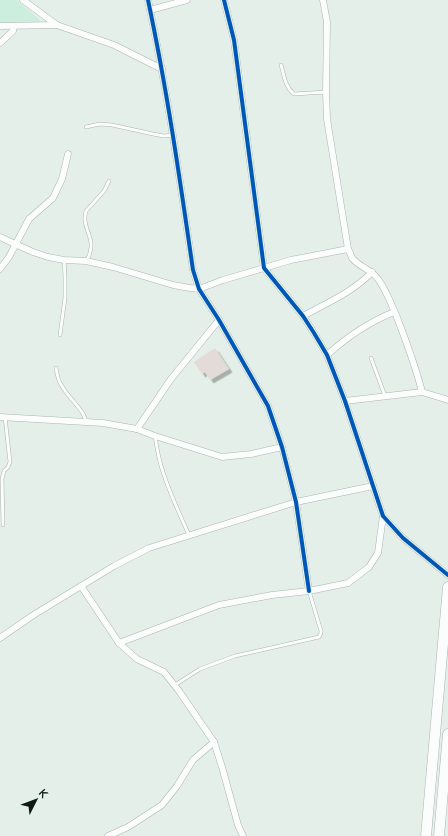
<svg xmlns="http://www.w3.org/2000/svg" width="448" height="836" font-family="'Nunito Sans',sans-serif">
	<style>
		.green { fill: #cceede }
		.building { fill: #e3dbd7; filter: url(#shadow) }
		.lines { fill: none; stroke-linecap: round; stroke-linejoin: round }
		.service-casing { stroke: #acb4b1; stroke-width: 4 }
		.minor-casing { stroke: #acb4b1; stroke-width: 7 }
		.primary-casing { stroke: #acb4b1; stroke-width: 11 }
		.service { stroke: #fbfdfc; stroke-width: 3 }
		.minor { stroke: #fbfdfc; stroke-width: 6 }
		.primary { stroke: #fbfdfc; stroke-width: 10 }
		.cycleway-casing { stroke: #e0f3ea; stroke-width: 6 }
		.cycleway { stroke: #0057b8; stroke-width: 4 }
	</style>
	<defs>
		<filter id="shadow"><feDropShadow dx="3.5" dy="3.5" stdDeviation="0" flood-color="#0004"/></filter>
	</defs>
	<rect width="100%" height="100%" fill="#e4efea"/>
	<polygon class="green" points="0,0 16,0 39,19 40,23 0,25"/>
	<polygon class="building" points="215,348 229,369 210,380 205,372 202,374 194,362"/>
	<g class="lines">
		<g class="service-casing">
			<g id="service">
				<path d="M281,65c3,10 4,22 13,29l32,-2"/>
				<polyline points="86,127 100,124 112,125 153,134 164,136 173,135"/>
				<path d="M86,261c2,-3 4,-6 4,-9 5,-15 -9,-25 -4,-41l18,-20 5,-10"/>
				<polyline points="60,335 65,298 65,277 64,260"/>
				<polyline points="371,358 385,396"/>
				<path d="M56,368c1,7 2,13 6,18 6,12 23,24 24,37"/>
				<path d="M155,436c2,13 4,25 8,36 7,22 17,43 26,63"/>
				<polyline points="3,525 2,479 4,471 8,467 10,462 5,417"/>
				<polyline points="175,685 200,669 235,656 319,637 321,633 321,631 309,591"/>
			</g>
		</g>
		<g class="minor-casing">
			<g id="minor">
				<polyline points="23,0 57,25 114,45 162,69"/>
				<path d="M148,0c19,89 32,180 45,270l6,19 20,31 49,86 14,41 14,55 13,89"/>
				<polyline points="224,0 234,40 264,268 303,316 314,333 327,355 345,401 383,516 403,538 448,575"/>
				<path d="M323,0l4,22 -1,70 1,27 21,130c2,3 3,6 4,9 7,9 19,11 26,21 9,12 14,27 20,41 9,24 18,47 24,72"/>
				<polyline points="150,10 187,0"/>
				<polyline points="0,26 57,25"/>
				<polyline points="0,43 13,31 14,26"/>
				<polyline points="0,237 15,244 33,252 48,257 64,260 86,261 113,267 173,285 190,288 199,289 223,280 291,260 348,249"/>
				<polyline points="0,269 9,257 29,219 53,198 62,179 68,154"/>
				<path d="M303,316c24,-13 50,-24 69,-44"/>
				<path d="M327,355c20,-18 42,-33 67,-43"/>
				<polyline points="345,401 422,392 448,400"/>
				<polyline points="0,417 103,423 137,429 155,436 222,457 251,454 282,447"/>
				<polyline points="137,429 171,379 219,320"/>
				<polyline points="81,586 119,643 137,659 164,672 179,691 214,742 222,767 238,825 243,836"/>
				<polyline points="0,638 35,614 114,566 149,548 296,502 373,486"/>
				<polyline points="119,643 219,605 272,595 309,591 348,583 369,567 378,553 383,516"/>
				<polyline points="108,836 128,827 162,805 177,786 193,760 214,742"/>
			</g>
		</g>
		<g class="primary-casing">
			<g id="primary">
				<polyline points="426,836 448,587"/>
				<polyline points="439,836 448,734"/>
			</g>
		</g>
		<use href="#service" class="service"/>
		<use href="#minor" class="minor"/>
		<use href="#primary" class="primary"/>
		<g class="cycleway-casing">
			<g id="cycleway">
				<path d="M148,0c19,89 32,180 45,270l6,19 20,31 49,86 14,41 14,55 13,89"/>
				<polyline points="224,0 234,40 264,268 303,316 314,333 327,355 345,401 383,516 403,538 448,575"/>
			</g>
		</g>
		<use href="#cycleway" class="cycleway"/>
	</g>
	<g transform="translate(36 800) rotate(48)" stroke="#e0f3ea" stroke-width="3" paint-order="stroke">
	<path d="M0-3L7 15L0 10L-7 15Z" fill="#121815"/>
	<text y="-6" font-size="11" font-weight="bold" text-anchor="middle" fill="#121815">K</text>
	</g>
</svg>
